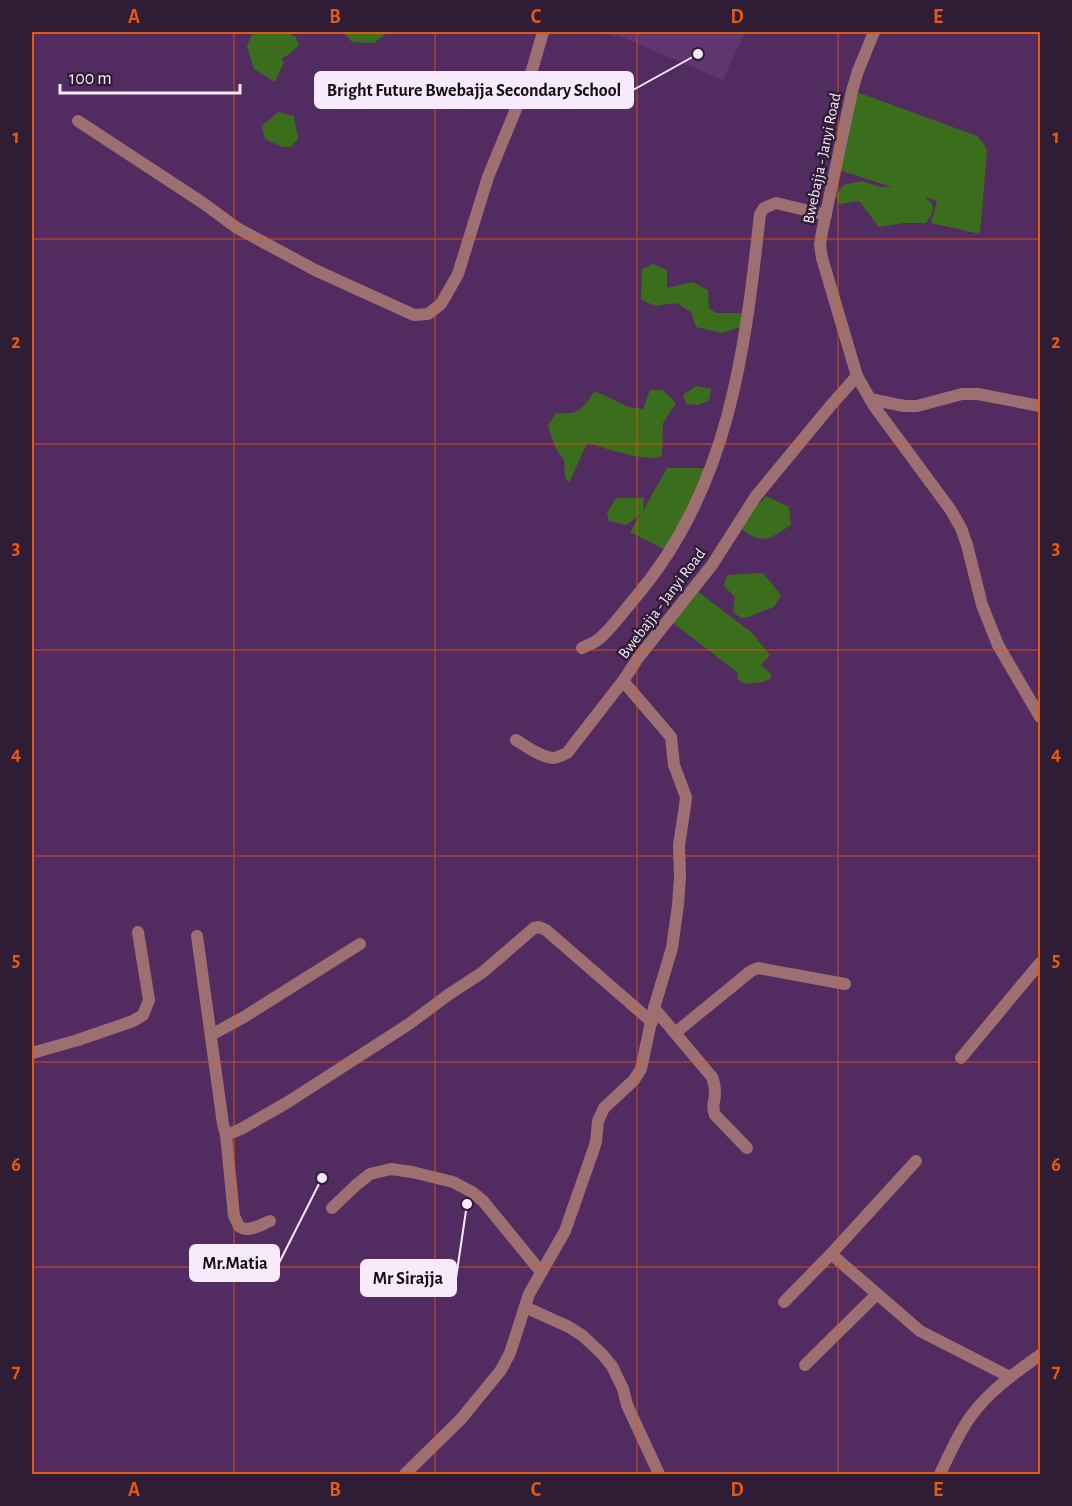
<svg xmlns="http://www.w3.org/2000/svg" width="1072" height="1506" font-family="'Alegreya Sans',sans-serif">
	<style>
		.built { fill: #5f366f }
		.green { fill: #3b6e1c }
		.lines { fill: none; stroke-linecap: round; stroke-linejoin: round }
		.minor { stroke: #9e6f71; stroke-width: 12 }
		.grid { fill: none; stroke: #e8590c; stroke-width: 1.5; stroke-opacity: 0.55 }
		.labels { text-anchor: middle; stroke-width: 5; stroke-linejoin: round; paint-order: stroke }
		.street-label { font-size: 16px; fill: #f7eafc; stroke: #2e1d35 }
		.leader { fill: none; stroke: #f7eafc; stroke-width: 2 }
		.callout-dot { fill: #f7eafc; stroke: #2e1d35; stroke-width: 2 }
		.callout { fill: #f7eafc; stroke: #f7eafc; stroke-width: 2 }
		.callout-label { font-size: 18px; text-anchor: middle; font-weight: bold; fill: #111 }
		.neatline { fill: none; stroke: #e8590c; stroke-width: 2 }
		.grid-label { font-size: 20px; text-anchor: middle; font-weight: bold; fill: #e8590c }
	</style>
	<rect width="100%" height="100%" fill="#522c60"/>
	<polygon class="built" points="602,32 745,32 723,80 617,35 615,37"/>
	<g class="green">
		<polygon points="253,32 286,32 296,37 299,45 289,54 281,59 284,62 275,82 254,69 247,46"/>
		<polygon points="343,32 387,32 386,34 374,43 352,42"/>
		<polygon points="857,92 977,136 984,144 987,151 980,234 931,223 937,201 925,197 933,205 932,214 926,223 904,223 879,227 859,201 839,204 836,196 843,185 862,181 880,187 892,187 839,170"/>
		<polygon points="278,112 294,116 298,139 291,147 282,147 265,139 262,126"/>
		<polygon points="653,264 667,270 667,288 692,282 708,290 709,308 716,313 741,313 743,321 740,327 722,333 696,327 691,312 676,303 656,306 641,300 642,269"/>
		<polygon points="696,386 711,389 709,400 699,405 686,404 683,395"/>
		<path d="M650,390h13l13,13 -13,20 -1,33c-18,7 -55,-8 -75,-13l-18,40 -4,-6 -1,-17 -8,-11 -8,-23 8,-13c24,3 26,-5 39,-22l33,16 15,2z"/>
		<polygon points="667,468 706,468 693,499 666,550 630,532 640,515 626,525 609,521 607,513 616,498 644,498 643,511"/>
		<path d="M766,496l23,11 2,18c-20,13 -29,21 -49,4l11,-19z"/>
		<polygon points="763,573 781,595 774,607 748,617 741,618 733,612 735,597 724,586 727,575"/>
		<polygon points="697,591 751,632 770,655 761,665 771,674 770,679 763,682 744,684 737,679 738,673 672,622"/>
	</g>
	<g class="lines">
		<g class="minor">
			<polyline points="874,32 858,71 852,91 822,232 820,245 822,258 857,376 874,406 950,509 961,528 967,545 982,605 998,645 1040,717"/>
			<polyline points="78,121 203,203 237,228 315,270 414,315 428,314 441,304 458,274 488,177 532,70 543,32"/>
			<polyline points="870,399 904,406 917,406 962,394 978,394 1040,406"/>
			<path d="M582,648c6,-3 12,-5 17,-9 13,-11 24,-27 36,-41 94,-110 110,-246 125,-384l4,-6 12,-5 50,12"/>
			<path d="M516,740c10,6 24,17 37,18 5,0 9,-3 14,-5l56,-72"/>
			<polyline points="197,936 223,1124 226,1135 241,1129 288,1102 409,1024 448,995 483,972 534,928 539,927 546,930 652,1022"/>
			<path d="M654,1008l58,69c2,5 3,11 3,16 0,10 -4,12 0,22l32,33"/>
			<polyline points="675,1033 751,971 758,968 845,984"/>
			<polyline points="211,1035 244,1017 360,944"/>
			<polyline points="32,1053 78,1040 133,1021 143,1015 149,1000 138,932"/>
			<polyline points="961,1058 1040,963"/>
			<path d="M226,1135l8,81c2,3 3,7 5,10 8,8 23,-2 31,-5"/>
			<polyline points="332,1208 355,1186 370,1174 391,1169 412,1172 453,1182 472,1192 483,1201 541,1272"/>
			<polyline points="831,1254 920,1331 1010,1377"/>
			<polyline points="784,1302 831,1254 916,1161"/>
			<polyline points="525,1307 569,1327 583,1336 602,1354 612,1366 623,1389 627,1405 659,1474"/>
			<polyline points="805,1365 877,1294"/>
			<polyline points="405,1474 461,1419 501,1370 510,1353 529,1294 565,1231 592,1154 596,1142 598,1121 604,1108 634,1080 641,1069 654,1008 672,948 678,905 680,877 679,845 685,806 686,797 674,765 671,737 623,681 638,658 712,565 756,496 832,404 857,376"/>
			<path d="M940,1474c9,-19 18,-40 31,-58 18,-25 44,-43 69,-61"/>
		</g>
	</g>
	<path class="grid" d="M234,32v1442M435,32v1442M637,32v1442M838,32v1442M32,239h1008M32,444h1008M32,650h1008M32,856h1008M32,1062h1008M32,1267h1008"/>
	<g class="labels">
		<g class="street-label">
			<text transform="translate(821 158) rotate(-78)" y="6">Bwebajja - Janyi Road</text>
			<text transform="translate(661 603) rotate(-53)" y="6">Bwebajja - Janyi Road</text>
		</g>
	</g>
	<path class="leader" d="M698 54L633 90M322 1178L279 1263M467 1204L456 1278"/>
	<g class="callout-dot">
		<circle cx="698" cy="54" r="6"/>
		<circle cx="322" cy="1178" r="6"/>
		<circle cx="467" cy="1204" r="6"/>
	</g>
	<g class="callout">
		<rect x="315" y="72" width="318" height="36" rx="6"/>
		<rect x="190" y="1245" width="89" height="36" rx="6"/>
		<rect x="361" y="1260" width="95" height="36" rx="6"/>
	</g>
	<g class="callout-label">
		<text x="474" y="96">Bright Future Bwebajja Secondary School</text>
		<text x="235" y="1269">Mr.Matia</text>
		<text x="408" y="1284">Mr Sirajja</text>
	</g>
	<rect width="1072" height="1506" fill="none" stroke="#2e1d35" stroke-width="66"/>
	<path d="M60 84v9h180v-9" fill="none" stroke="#f7eafc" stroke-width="3"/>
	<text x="69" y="84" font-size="18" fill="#f7eafc" stroke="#2e1d35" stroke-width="4.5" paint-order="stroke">100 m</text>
	<rect x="33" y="33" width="1006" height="1440" class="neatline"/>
	<g class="grid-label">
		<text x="134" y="23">A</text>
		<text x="335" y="23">B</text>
		<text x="536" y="23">C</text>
		<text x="737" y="23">D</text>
		<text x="938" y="23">E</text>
		<text x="16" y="143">1</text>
		<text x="1056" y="143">1</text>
		<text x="16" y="348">2</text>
		<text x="1056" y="348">2</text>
		<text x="16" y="554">3</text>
		<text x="1056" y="554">3</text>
		<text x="16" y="760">4</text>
		<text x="1056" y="760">4</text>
		<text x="16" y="966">5</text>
		<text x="1056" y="966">5</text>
		<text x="16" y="1171">6</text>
		<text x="1056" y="1171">6</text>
		<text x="16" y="1377">7</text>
		<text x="1056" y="1377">7</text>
		<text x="134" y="1496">A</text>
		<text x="335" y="1496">B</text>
		<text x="536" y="1496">C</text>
		<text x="737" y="1496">D</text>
		<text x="938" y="1496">E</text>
	</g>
</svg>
